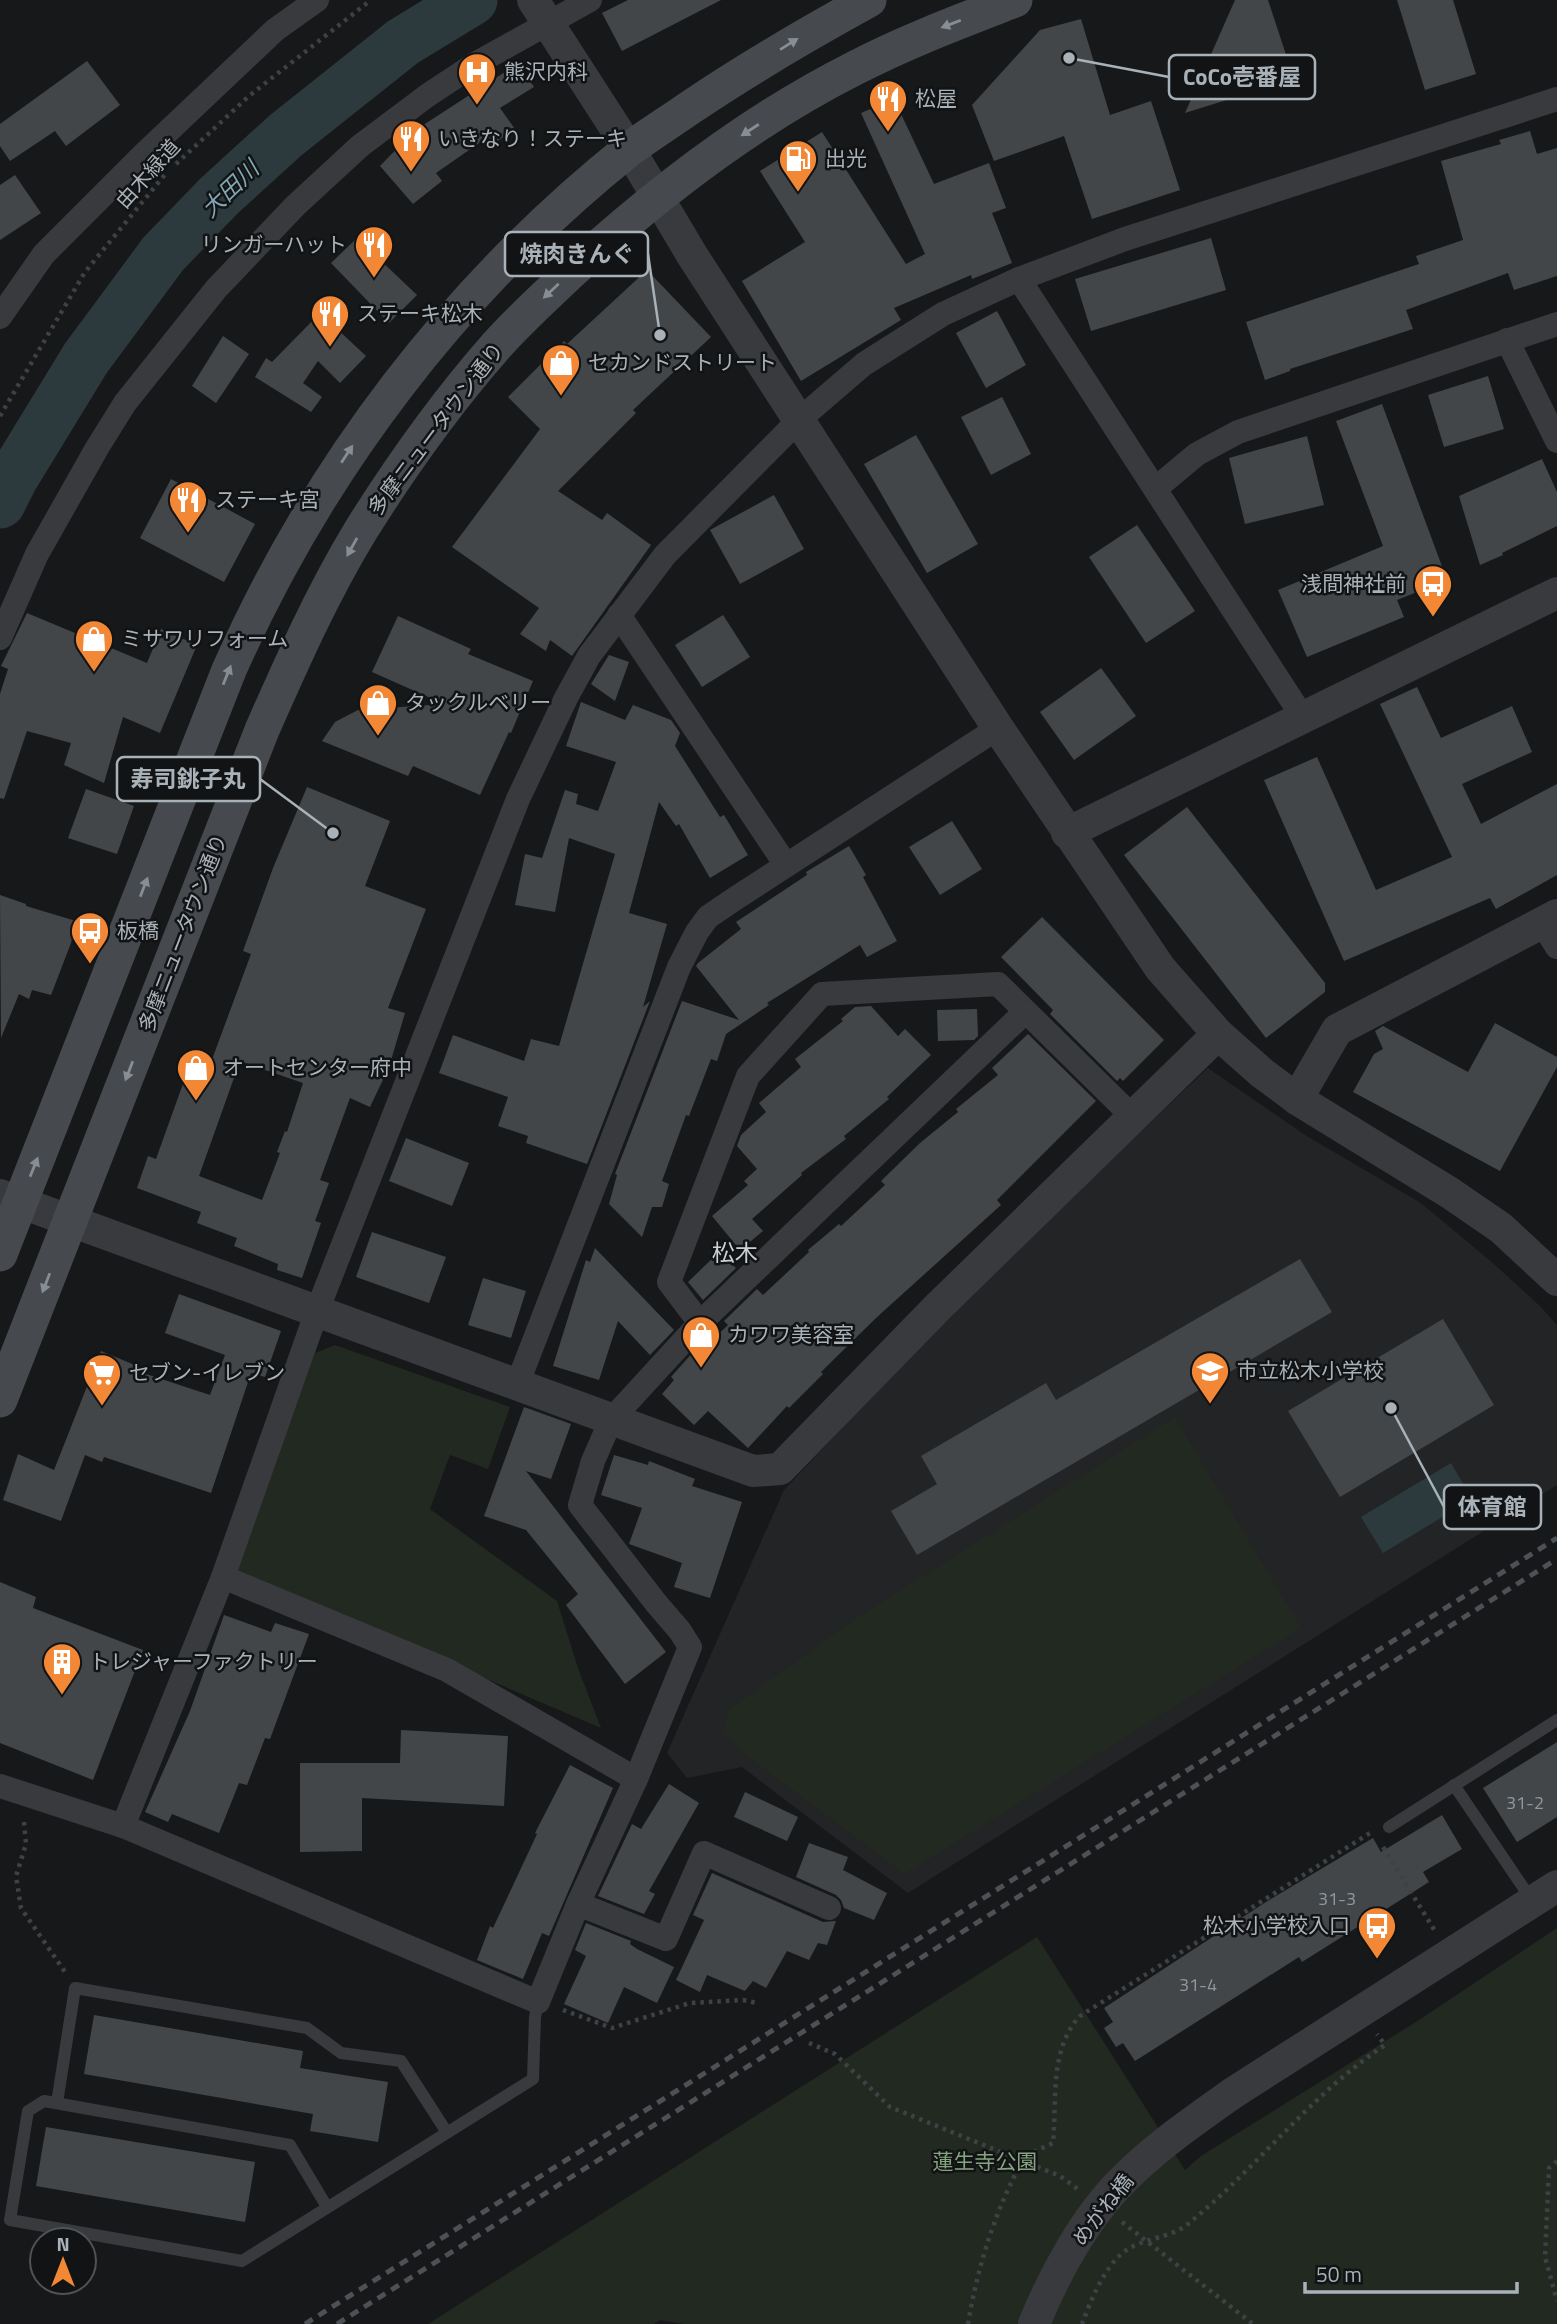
<svg xmlns="http://www.w3.org/2000/svg" width="1557" height="2324" font-family="'Titillium Web','Noto Sans JP',sans-serif">
	<style>
		.built { fill: #232426 }
		.green { fill: #222921 }
		.water { fill: #2d3a3d }
		.lines { fill: none; stroke-linecap: round; stroke-linejoin: round }
		.river { stroke: #2d3a3d; stroke-width: 51 }
		.building { fill: #434649; fill-rule: evenodd }
		.path { stroke: #3e4245; stroke-width: 4.5; stroke-dasharray: 3.5 5; stroke-linecap: butt }
		.service { stroke: #383a3e; stroke-width: 12 }
		.minor { stroke: #383a3e; stroke-width: 24 }
		.tertiary { stroke: #383a3e; stroke-width: 32 }
		.secondary { stroke: #464a4e; stroke-width: 35 }
		.rail { stroke: #4d5155; stroke-width: 5; stroke-dasharray: 9 7; stroke-linecap: butt }
		.tertiary-bridge { stroke: #383a3e; stroke-width: 32 }
		.oneway { fill: #868e94 }
		.labels { text-anchor: middle; stroke-width: 5; stroke-linejoin: round; paint-order: stroke }
		.number-label { font-size: 18px; fill: #90979d }
		.poi-label { font-size: 21px; fill: #a9b2b9; stroke: #121314; text-anchor: start }
		.street-label { font-size: 21px; fill: #a9b2b9; stroke: #121314 }
		.park-label { font-size: 21px; fill: #86a480; stroke: #121314 }
		.water-label { font-size: 23px; font-style: italic; fill: #81a7b4; stroke: #121314 }
		.neighbourhood-label { font-size: 23px; fill: #cad0d5; stroke: #121314 }
		.leader { fill: none; stroke: #a9b2b9; stroke-width: 2.5 }
		.callout-dot { fill: #a9b2b9; stroke: #121314; stroke-width: 2.5 }
		.callout { fill: #121314; stroke: #a9b2b9; stroke-width: 2.5 }
		.callout-label { font-size: 23px; text-anchor: middle; font-weight: bold; fill: #a9b2b9 }
	</style>
	<rect width="100%" height="100%" fill="#171819"/>
	<polygon class="built" points="1208,1068 1305,1135 1421,1203 1494,1264 1540,1306 1557,1325 1557,1485 908,1893 742,1767 687,1778 667,1753 784,1490 960,1303"/>
	<g class="green">
		<polygon points="335,1345 510,1407 488,1469 450,1455 430,1509 557,1601 578,1668 601,1728 236,1572 315,1353"/>
		<polygon points="1175,1417 1301,1628 905,1874 743,1753 723,1733 728,1710 858,1617"/>
		<polygon points="1557,1928 1557,2324 684,2324 660,2320 654,2324 428,2324 1037,1937 1185,2170 1201,2156 1419,2020"/>
	</g>
	<polygon class="water" points="1451,1463 1472,1499 1383,1553 1361,1517"/>
	<g class="lines">
		<polyline class="river" points="0,503 12,479 86,358 163,254 219,196 286,135 403,42 472,0"/>
	</g>
	<g class="building">
		<polygon points="628,0 721,0 622,51 602,13"/>
		<polygon points="1235,0 1268,0 1294,79 1185,113"/>
		<polygon points="1397,0 1453,0 1476,74 1425,90"/>
		<polygon points="1081,19 1110,115 1151,101 1180,190 1092,219 1064,136 994,161 972,105 1040,30"/>
		<polygon points="87,61 120,105 66,146 55,131 10,161 0,146 0,124"/>
		<polygon points="519,63 534,87 500,108 515,129 487,148 482,141 436,173 442,181 413,204 380,166 414,131"/>
		<polygon points="894,99 934,184 989,163 1006,208 992,213 1012,263 972,279 971,275 894,308 901,320 801,381 742,281 805,242 760,171 822,132 906,264 925,254 861,113"/>
		<polygon points="1530,131 1537,154 1557,148 1557,276 1514,290 1508,273 1406,310 1413,329 1290,369 1290,371 1265,380 1246,322 1419,264 1416,256 1463,240 1441,161 1501,144 1499,140"/>
		<polygon points="15,175 41,213 0,240 0,185"/>
		<polygon points="357,238 417,295 389,323 331,263"/>
		<polygon points="1211,238 1226,290 1091,331 1075,279"/>
		<polygon points="647,270 711,337 633,410 636,413 558,491 602,520 607,513 651,545 572,656 550,640 546,651 520,634 539,608 452,547 540,429 508,397 564,341 567,344"/>
		<polygon points="997,311 1026,365 986,388 956,333"/>
		<polygon points="320,313 366,356 340,383 318,361 303,383 322,397 311,412 255,377 266,358 272,362"/>
		<polygon points="223,336 249,354 216,403 192,386"/>
		<polygon points="1488,376 1504,429 1444,447 1428,395"/>
		<polygon points="1002,397 1031,454 991,475 961,417"/>
		<polygon points="1382,404 1447,580 1397,600 1404,617 1307,657 1278,590 1383,546 1336,421"/>
		<polygon points="916,435 978,544 927,573 864,464"/>
		<polygon points="1307,436 1324,505 1245,524 1229,458"/>
		<polygon points="1542,459 1557,492 1557,526 1502,553 1503,555 1480,565 1459,496"/>
		<polygon points="171,479 255,524 224,582 140,538"/>
		<polygon points="774,495 804,549 740,584 710,530"/>
		<polygon points="1137,525 1195,611 1146,643 1089,557"/>
		<polygon points="27,613 147,663 161,629 197,645 160,733 123,717 104,783 64,765 71,743 27,731 4,799 0,798 0,694 8,669 1,666"/>
		<polygon points="723,615 750,657 702,687 675,645"/>
		<polygon points="398,616 471,649 468,654 533,681 511,733 509,732 480,795 413,766 408,776 322,741 335,722 358,710 444,704 372,672"/>
		<polygon points="609,655 629,662 615,701 591,684"/>
		<polygon points="1101,668 1136,716 1074,760 1040,712"/>
		<polygon points="1417,687 1441,738 1512,706 1532,752 1462,784 1481,824 1557,784 1557,875 1496,909 1490,898 1344,961 1264,780 1317,757 1376,890 1452,857 1380,704"/>
		<polygon points="581,702 625,720 633,705 671,720 680,733 675,746 720,817 724,815 748,855 710,878 679,824 676,826 659,802 629,913 667,924 643,1007 650,1001 587,1164 526,1143 528,1136 498,1126 508,1097 439,1073 453,1035 524,1061 531,1039 559,1046 615,854 569,838 555,912 515,905 525,854 542,858 565,790 578,794 576,804 598,811 616,762 566,746"/>
		<path d="M307,787l83,34 -25,65 61,23 -38,99 17,5 -16,54 -19,40 -20,-9 -30,82 9,3 -14,38 6,2 -19,55 -25,-8 1,-6 -44,-18 3,-8 -40,-15 4,-11 -64,-24 11,-32 8,3 33,-92 18,6 44,-119 -8,-3 30,-83zM240,1061l63,22 -16,49 -2,-1 -8,21 3,1 -18,47 -63,-24z"/>
		<polygon points="86,789 134,806 117,854 68,838"/>
		<polygon points="1187,807 1325,983 1325,992 1266,1038 1124,855"/>
		<polygon points="952,821 982,869 940,895 909,847"/>
		<polygon points="849,846 866,875 863,877 897,941 867,957 860,945 767,1003 769,1005 726,1034 717,1061 711,1059 689,1116 686,1115 662,1181 669,1184 662,1207 652,1207 642,1237 609,1204 617,1175 615,1174 682,1001 739,1020 696,966 698,963 741,929 736,922 807,875 806,872"/>
		<polygon points="0,895 26,904 26,906 76,921 71,943 51,995 32,990 29,999 19,994 1,1038"/>
		<polygon points="1042,917 1164,1040 1123,1081 1120,1078 1117,1081 1050,1014 1053,1010 1001,957"/>
		<polygon points="871,1006 898,1036 905,1029 931,1055 887,1097 889,1099 844,1136 846,1139 801,1173 802,1175 752,1219 763,1231 740,1250 712,1216 748,1185 744,1181 757,1169 737,1146 741,1135 766,1112 759,1103 801,1067 795,1059 843,1021 841,1019 855,1007"/>
		<polygon points="977,1009 978,1036 974,1040 938,1041 937,1010"/>
		<polygon points="1495,1023 1557,1057 1557,1067 1500,1171 1353,1092 1374,1054 1383,1049 1375,1031 1383,1026 1468,1072"/>
		<polygon points="1028,1034 1096,1101 997,1200 1001,1205 876,1318 821,1372 823,1374 789,1408 787,1406 748,1448 708,1411 694,1425 662,1394 674,1380 671,1377 694,1351 697,1354 728,1325 724,1321 757,1289 763,1295 809,1252 808,1250 839,1224 841,1226 885,1185 881,1181 920,1143 958,1112 956,1109 998,1075 992,1068"/>
		<polygon points="406,1138 469,1163 452,1206 389,1181"/>
		<polygon points="372,1232 446,1257 429,1303 356,1277"/>
		<polygon points="595,1248 674,1330 650,1355 618,1321 599,1380 553,1366 586,1260 590,1262"/>
		<polygon points="719,1252 736,1268 703,1300 688,1282"/>
		<polygon points="1300,1259 1332,1312 917,1555 891,1511 937,1484 921,1456 1046,1383 1056,1400"/>
		<polygon points="483,1278 526,1291 511,1338 468,1325"/>
		<polygon points="179,1294 281,1331 265,1377 251,1373 211,1493 104,1457 102,1462 85,1455 61,1521 3,1500 18,1454 54,1470 101,1351 142,1368 140,1372 210,1395 225,1355 165,1333"/>
		<polygon points="1443,1319 1494,1405 1340,1497 1288,1411"/>
		<polygon points="524,1407 571,1424 551,1479 526,1471 666,1652 625,1684 566,1605 578,1594 526,1530 484,1516"/>
		<polygon points="614,1455 648,1465 649,1461 695,1479 692,1486 742,1502 710,1598 674,1587 682,1563 629,1544 642,1508 601,1495"/>
		<polygon points="0,1582 36,1597 33,1608 143,1650 93,1780 0,1743"/>
		<polygon points="224,1615 271,1632 275,1623 309,1634 270,1739 265,1738 247,1785 239,1783 219,1833 172,1814 168,1822 145,1812 190,1711"/>
		<polygon points="401,1730 508,1736 504,1806 362,1798 362,1851 300,1852 300,1763 400,1763"/>
		<polygon points="1557,1742 1557,1817 1517,1842 1483,1788"/>
		<polygon points="570,1765 613,1788 549,1936 542,1933 523,1979 477,1960 490,1926 493,1928 537,1834 535,1833"/>
		<polygon points="669,1784 699,1803 649,1891 655,1894 644,1914 598,1896 632,1824 641,1829"/>
		<polygon points="745,1792 798,1817 787,1841 734,1817"/>
		<polygon points="1442,1815 1462,1849 1423,1872 1429,1882 1302,1962 1299,1957 1135,2061 1123,2043 1116,2047 1104,2028 1113,2022 1104,2008 1266,1902 1373,1838 1381,1852"/>
		<polygon points="809,1843 848,1857 843,1870 887,1893 874,1920 844,1908 841,1900 836,1895 796,1877"/>
		<polygon points="712,1873 823,1922 836,1921 827,1945 818,1943 809,1960 787,1951 766,1988 753,1981 745,1991 707,1975 700,1992 676,1980 704,1920 693,1915"/>
		<polygon points="586,1923 631,1941 630,1944 637,1949 674,1967 657,2003 624,1987 608,2023 564,2004 586,1956 575,1950"/>
		<polygon points="94,2015 303,2051 300,2068 388,2082 378,2142 310,2131 313,2114 84,2074"/>
		<polygon points="46,2127 255,2162 245,2222 36,2186"/>
	</g>
	<g class="lines">
		<g class="path">
			<polyline points="176,164 249,96 371,0"/>
			<polyline points="0,416 85,272 167,172"/>
			<polyline points="24,1822 26,1844 16,1876 21,1908 65,1972"/>
			<polyline points="1383,1847 1435,1931"/>
			<polyline points="563,2010 612,2028 690,2003 743,2000 757,2003"/>
			<polyline points="809,2043 835,2054 890,2107 1060,2176 1079,2190"/>
			<polyline points="1557,2161 1549,2168 1545,2257 1557,2301"/>
			<polyline points="1122,2222 1253,2324"/>
			<path d="M968,2324c8,-48 22,-97 43,-141 4,-8 8,-18 14,-24 8,-8 18,-11 28,-16 4,-42 -4,-94 27,-127l290,-183"/>
			<path d="M1082,2324c9,-24 22,-57 43,-73 18,-13 46,-13 63,-27 69,-56 123,-130 197,-179l-8,-11"/>
		</g>
		<g class="service">
			<polyline points="1454,1785 1533,1902"/>
			<polyline points="1389,1827 1557,1720"/>
			<polyline points="57,2103 75,1988 307,2028 341,2053 401,2061 446,2131"/>
			<polyline points="327,2207 290,2145 44,2101 28,2111 10,2220 242,2261 533,2079 535,2017 538,2002"/>
		</g>
		<g class="minor">
			<polyline points="1019,279 1302,716"/>
			<polyline points="0,317 44,254 143,155 275,30 317,0"/>
			<polyline points="1507,340 1557,441"/>
			<polyline points="1155,489 1197,454 1238,432 1557,324"/>
			<polyline points="619,615 786,865"/>
			<polyline points="0,638 37,554 97,448 125,403 216,289 295,206 360,146 428,95 475,64 590,0"/>
			<polyline points="1543,925 1557,947"/>
			<polyline points="700,1323 669,1282 748,1076 822,994 998,984 1132,1116"/>
			<polyline points="517,1385 679,967 697,932 708,917 736,898 998,728"/>
			<polyline points="223,1577 447,1670 636,1779"/>
			<polyline points="0,1786 123,1826 538,2002 578,1904 636,1779 690,1647 680,1631 656,1603 580,1505 593,1461 611,1420 700,1323 1025,1012"/>
			<polyline points="123,1826 223,1577 317,1311 518,799 566,698 589,656 665,555 800,419 864,364 943,314 1019,279 1125,239 1557,99"/>
			<polyline points="578,1904 666,1939 704,1853 829,1908"/>
		</g>
		<g class="tertiary">
			<polyline points="533,0 629,149 692,255 998,728 1160,968 1218,1034 1262,1073 1297,1099 1450,1193 1501,1228 1557,1280"/>
			<polyline points="1067,833 1557,593"/>
			<polyline points="1297,1099 1337,1030 1557,915"/>
			<polyline points="0,1195 753,1471 780,1469 938,1307 1218,1034"/>
			<polyline points="1233,2093 1557,1886"/>
		</g>
		<g class="secondary">
			<path d="M0,1254l229,-584c90,-203 225,-380 398,-519 20,-15 41,-28 61,-42 59,-40 119,-75 181,-109"/>
			<path d="M0,1400l262,-670c30,-68 60,-136 99,-200 40,-64 85,-127 135,-184 24,-27 51,-51 77,-76 85,-78 179,-150 282,-202 52,-27 106,-47 160,-68"/>
		</g>
		<g class="rail">
			<polyline points="305,2324 1557,1538"/>
			<polyline points="337,2324 1557,1559"/>
		</g>
		<path class="tertiary-bridge" d="M1034,2324c20,-49 51,-107 90,-145 33,-33 71,-59 109,-86"/>
	</g>
	<defs><path id="oneway-solid" d="M-6-.8H1V-3.2L6.5 0L1 3.2V.8H-6Z" transform="scale(1.75)"/></defs>
	<g class="oneway">
		<use href="#oneway-solid" transform="translate(951 24) rotate(159)"/>
		<use href="#oneway-solid" transform="translate(789 44) rotate(-32)"/>
		<use href="#oneway-solid" transform="translate(750 130) rotate(147)"/>
		<use href="#oneway-solid" transform="translate(551 291) rotate(137)"/>
		<use href="#oneway-solid" transform="translate(347 454) rotate(-57)"/>
		<use href="#oneway-solid" transform="translate(352 547) rotate(119)"/>
		<use href="#oneway-solid" transform="translate(227 675) rotate(-68)"/>
		<use href="#oneway-solid" transform="translate(144 887) rotate(-69)"/>
		<use href="#oneway-solid" transform="translate(129 1071) rotate(111)"/>
		<use href="#oneway-solid" transform="translate(34 1167) rotate(-68)"/>
		<use href="#oneway-solid" transform="translate(46 1283) rotate(111)"/>
	</g>
	<defs>
		<g id="hospital-pin" transform="scale(2.0125)"><path d="M0 17L-7.5 6A9.5 9.5 0 1 1 7.5 6Z" fill="#f28836" stroke="#121314"/><path d="M-5-5h3v3.5h4V-5h3V5h-3V1.5h-4V5h-3Z" fill="#fff"/></g>
		<g id="restaurant-pin" transform="scale(2.0125)"><path d="M0 17L-7.5 6A9.5 9.5 0 1 1 7.5 6Z" fill="#f28836" stroke="#121314"/><path d="M-5-6h1v4h1v-4h1v4h1v-4h1v5L-1.5 .5V6h-2V.5L-5-1ZM5-6V6H3V1.5H1.5Q1.5-4 5-6Z" fill="#fff"/></g>
		<g id="fuel-pin" transform="scale(2.0125)"><path d="M0 17L-7.5 6A9.5 9.5 0 1 1 7.5 6Z" fill="#f28836" stroke="#121314"/><path d="M-5.5-6h7V0h2V4h1.3V-2.5L3-4.5l.8-.8L6-3V5H2.5V1h-1V6h-7ZM-4.2-4.7v3.2H.2V-4.7Z" fill="#fff"/></g>
		<g id="shop-pin" transform="scale(2.0125)"><path d="M0 17L-7.5 6A9.5 9.5 0 1 1 7.5 6Z" fill="#f28836" stroke="#121314"/><path d="M-5-2.5h2.3a2.7 3.5 0 0 1 5.4 0H5L5.5 6h-11ZM-1.5-2.5h3a1.5 2.3 0 0 0-3 0Z" fill="#fff"/></g>
		<g id="bus-pin" transform="scale(2.0125)"><path d="M0 17L-7.5 6A9.5 9.5 0 1 1 7.5 6Z" fill="#f28836" stroke="#121314"/><path d="M-5-6H5V4H4V6H2V4H-2V6H-4V4H-5ZM-3.5-4V0h7V-4ZM-3.5 1.2v1.5H-2V1.2ZM2 1.2v1.5H3.5V1.2Z" fill="#fff"/></g>
		<g id="school-pin" transform="scale(2.0125)"><path d="M0 17L-7.5 6A9.5 9.5 0 1 1 7.5 6Z" fill="#f28836" stroke="#121314"/><path d="M0-5L7-2L0 1L-7-2ZM-4 1L0 2.5L4 1V4Q0 6-4 4Z" fill="#fff"/></g>
		<g id="supermarket-pin" transform="scale(2.0125)"><path d="M0 17L-7.5 6A9.5 9.5 0 1 1 7.5 6Z" fill="#f28836" stroke="#121314"/><path d="M-6-5.5h2.5l.6 2H6L4.5 2H-2.5L-4.4-4H-6ZM-1.5 3.2a1.3 1.3 0 1 0 .1 0ZM3 3.2a1.3 1.3 0 1 0 .1 0Z" fill="#fff"/></g>
		<g id="building-pin" transform="scale(2.0125)"><path d="M0 17L-7.5 6A9.5 9.5 0 1 1 7.5 6Z" fill="#f28836" stroke="#121314"/><path d="M-4-6H4V6H1V3H-1V6H-4ZM-2.5-4.3h1.7v1.8h-1.7ZM.8-4.3h1.7v1.8H.8ZM-2.5-1h1.7V.8h-1.7ZM.8-1h1.7V.8H.8Z" fill="#fff"/></g>
	</defs>
	<g fill-rule="evenodd">
		<use href="#hospital-pin" x="477" y="72"/>
		<use href="#restaurant-pin" x="888" y="99"/>
		<use href="#restaurant-pin" x="411" y="139"/>
		<use href="#fuel-pin" x="798" y="159"/>
		<use href="#restaurant-pin" x="374" y="245"/>
		<use href="#restaurant-pin" x="330" y="314"/>
		<use href="#shop-pin" x="561" y="363"/>
		<use href="#restaurant-pin" x="188" y="500"/>
		<use href="#bus-pin" x="1433" y="584"/>
		<use href="#shop-pin" x="94" y="639"/>
		<use href="#shop-pin" x="378" y="703"/>
		<use href="#bus-pin" x="90" y="931"/>
		<use href="#shop-pin" x="196" y="1068"/>
		<use href="#shop-pin" x="701" y="1335"/>
		<use href="#school-pin" x="1210" y="1371"/>
		<use href="#supermarket-pin" x="102" y="1373"/>
		<use href="#building-pin" x="62" y="1662"/>
		<use href="#bus-pin" x="1377" y="1926"/>
	</g>
	<g class="labels">
		<g class="number-label">
			<text x="1525" y="1809">31-2</text>
			<text x="1337" y="1905">31-3</text>
			<text x="1198" y="1991">31-4</text>
		</g>
		<g class="poi-label">
			<text x="504" y="79">熊沢内科</text>
			<text x="915" y="106">松屋</text>
			<text x="438" y="146">いきなり！ステーキ</text>
			<text x="825" y="166">出光</text>
			<text x="347" y="252" text-anchor="end">リンガーハット</text>
			<text x="357" y="321">ステーキ松木</text>
			<text x="588" y="370">セカンドストリート</text>
			<text x="215" y="507">ステーキ宮</text>
			<text x="1406" y="591" text-anchor="end">浅間神社前</text>
			<text x="121" y="646">ミサワリフォーム</text>
			<text x="405" y="710">タックルベリー</text>
			<text x="117" y="938">板橋</text>
			<text x="223" y="1075">オートセンター府中</text>
			<text x="728" y="1342">カワワ美容室</text>
			<text x="1237" y="1378">市立松木小学校</text>
			<text x="129" y="1380">セブン-イレブン</text>
			<text x="89" y="1669">トレジャーファクトリー</text>
			<text x="1350" y="1933" text-anchor="end">松木小学校入口</text>
		</g>
		<g class="street-label">
			<text transform="translate(148 174) rotate(-48)" y="7">由木緑道</text>
			<text transform="translate(436 429) rotate(-53)" y="7">多摩ニュータウン通り</text>
			<text transform="translate(183 933) rotate(-69)" y="7">多摩ニュータウン通り</text>
			<text transform="translate(1103 2210) rotate(-52)" y="7">めがね橋</text>
		</g>
		<g class="park-label">
			<text x="985" y="2169">蓮生寺公園</text>
		</g>
		<g class="water-label">
			<text transform="translate(230 189) rotate(-44)" y="8">大田川</text>
		</g>
		<g class="neighbourhood-label">
			<text x="735" y="1261">松木</text>
		</g>
	</g>
	<path class="leader" d="M1069 58L1169 77M660 335L648 254M333 833L260 779M1391 1408L1444 1507"/>
	<g class="callout-dot">
		<circle cx="1069" cy="58" r="7"/>
		<circle cx="660" cy="335" r="7"/>
		<circle cx="333" cy="833" r="7"/>
		<circle cx="1391" cy="1408" r="7"/>
	</g>
	<g class="callout">
		<rect x="1169" y="55" width="146" height="44" rx="7"/>
		<rect x="505" y="232" width="143" height="44" rx="7"/>
		<rect x="117" y="757" width="143" height="44" rx="7"/>
		<rect x="1444" y="1485" width="97" height="44" rx="7"/>
	</g>
	<g class="callout-label">
		<text x="1242" y="85">CoCo壱番屋</text>
		<text x="577" y="262">焼肉きんぐ</text>
		<text x="188" y="787">寿司銚子丸</text>
		<text x="1492" y="1515">体育館</text>
	</g>
	<g transform="translate(63 2261)"><circle r="33" fill="#121314" stroke="#4e5356" stroke-width="2"/>
	<path d="M0-5L12 26L0 18L-12 26Z" fill="#f28836"/>
	<text y="-10" font-size="19" font-weight="bold" text-anchor="middle" fill="#a9b2b9">N</text>
	</g>
	<path d="M1305 2282v10h212v-10" fill="none" stroke="#a9b2b9" stroke-width="3.5"/>
	<text x="1316" y="2282" font-size="21" fill="#a9b2b9" stroke="#121314" stroke-width="5" paint-order="stroke">50 m</text>
</svg>
